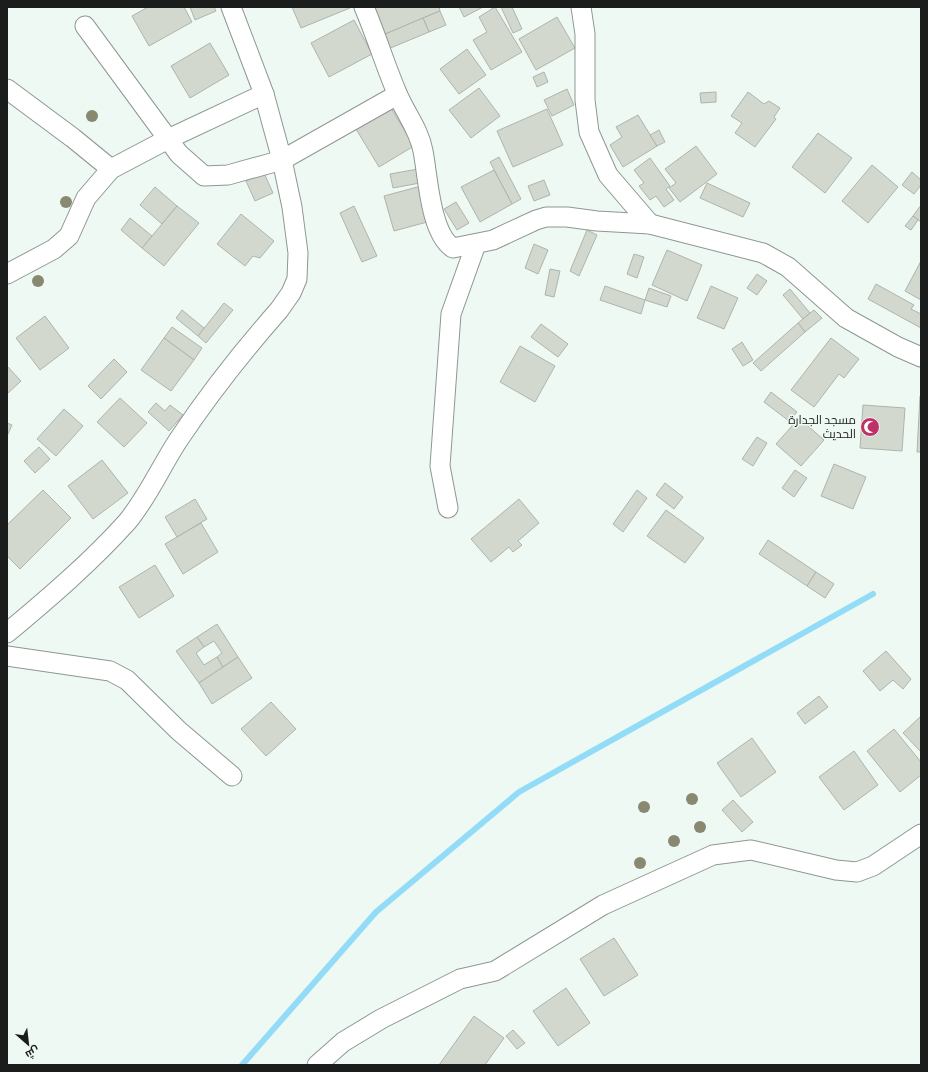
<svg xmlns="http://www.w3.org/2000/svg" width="928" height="1072" font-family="'Source Sans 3',Cairo,sans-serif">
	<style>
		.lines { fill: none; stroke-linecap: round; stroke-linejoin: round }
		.stream { stroke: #93dcf7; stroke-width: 6 }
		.building { fill: #d3d8cf; stroke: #afb4ab }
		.street-casing { stroke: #8e9792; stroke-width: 21 }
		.street { stroke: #fff; stroke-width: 19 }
		.tree { fill: #898972 }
		.labels { text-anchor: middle; stroke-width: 3; stroke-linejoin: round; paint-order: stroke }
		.poi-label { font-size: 12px; fill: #1a1d1b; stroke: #eff9f3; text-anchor: end }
	</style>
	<rect width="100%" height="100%" fill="#eff9f3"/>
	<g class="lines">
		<polyline class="stream" points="242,1065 376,912 519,792 873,594"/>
	</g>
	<g class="building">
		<polygon points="148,7 184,7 192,22 149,46 132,16"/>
		<polygon points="190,7 214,7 216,11 195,20"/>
		<polygon points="292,7 349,7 350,8 301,28"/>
		<polygon points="371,7 439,7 440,11 383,35"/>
		<polygon points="459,7 483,7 464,17"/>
		<polygon points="495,7 522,52 491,70 473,40 487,32 479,17"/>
		<polygon points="501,7 512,7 522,29 513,33"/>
		<polygon points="440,11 446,25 429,32 423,18"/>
		<polygon points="557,17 575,48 536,70 519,39"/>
		<polygon points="423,18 429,32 388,49 383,35"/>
		<polygon points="354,20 372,54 329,77 311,43"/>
		<polygon points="210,43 229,75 190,98 171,66"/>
		<polygon points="467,49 486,75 459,94 440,69"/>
		<polygon points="544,72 548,82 537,87 533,77"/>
		<polygon points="479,88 500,116 471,138 449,110"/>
		<polygon points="567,89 574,105 552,116 544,100"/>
		<polygon points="716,92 716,102 701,103 700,93"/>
		<polygon points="748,92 764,104 769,101 780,108 774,117 776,119 755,147 735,133 742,123 731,116"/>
		<polygon points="391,108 414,146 379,167 356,129"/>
		<polygon points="547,109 563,145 513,167 497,131"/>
		<polygon points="638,115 657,146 623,167 610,145 622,137 616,127"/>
		<polygon points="659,130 665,142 657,146 650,135"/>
		<polygon points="818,133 852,158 825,193 792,167"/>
		<polygon points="696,146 717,174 680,202 669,188 676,183 665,169"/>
		<polygon points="499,157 521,199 512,204 490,162"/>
		<polygon points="650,158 670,186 666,189 674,200 664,207 656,196 650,200 639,186 644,183 634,170"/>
		<polygon points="872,165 898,187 868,223 842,201"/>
		<polygon points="418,169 420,183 393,188 390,174"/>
		<polygon points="494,170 512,204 480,222 461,187"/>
		<polygon points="912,172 921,180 921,185 914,194 902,185"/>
		<polygon points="264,173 273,193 255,201 246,181"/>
		<polygon points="544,180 550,195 534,201 528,186"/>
		<polygon points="707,183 750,203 743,217 700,198"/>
		<polygon points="421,186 431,221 394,231 384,196"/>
		<polygon points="155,187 177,206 162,224 140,205"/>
		<polygon points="456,202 469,223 457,230 444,209"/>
		<polygon points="921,205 921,222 913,216"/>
		<polygon points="177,206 199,223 164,266 142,248"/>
		<polygon points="354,206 377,256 362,262 340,213"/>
		<polygon points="241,214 274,241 260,258 253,256 245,266 217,244"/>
		<polygon points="913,216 918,220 911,230 905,226"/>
		<polygon points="130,218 152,236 142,248 121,230"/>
		<polygon points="587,230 597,235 579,276 570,271"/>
		<polygon points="534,244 548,250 538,274 525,268"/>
		<polygon points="667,250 702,265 687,301 652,285"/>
		<polygon points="634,254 644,257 637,278 627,274"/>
		<polygon points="921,261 921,300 905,291"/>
		<polygon points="550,269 560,271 554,297 545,295"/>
		<polygon points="757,274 767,281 757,295 747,288"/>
		<polygon points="876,284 914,305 911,309 921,314 921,328 868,299"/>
		<polygon points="605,286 645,300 641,314 600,300"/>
		<polygon points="711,286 738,298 724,329 697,318"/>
		<polygon points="649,288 671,296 667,307 645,300"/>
		<polygon points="790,289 810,313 803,319 783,295"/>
		<polygon points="224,303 233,310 206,343 198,336"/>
		<polygon points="182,310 204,328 198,336 176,318"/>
		<polygon points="814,310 822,318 805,332 798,323"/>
		<polygon points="45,316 69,348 40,370 16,338"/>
		<polygon points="798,323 805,332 761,371 753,363"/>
		<polygon points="541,324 568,344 558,357 531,337"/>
		<polygon points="172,327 202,348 194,360 164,338"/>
		<polygon points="164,338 194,360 171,391 141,370"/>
		<polygon points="831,338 859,359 844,378 839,374 814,407 791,390"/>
		<polygon points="742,342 753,360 743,366 732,349"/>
		<polygon points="520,346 555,366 535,402 500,382"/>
		<polygon points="114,359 127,372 101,399 88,386"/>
		<polygon points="7,366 21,381 7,394"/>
		<polygon points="771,392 797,412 789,421 764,402"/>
		<polygon points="920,396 921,396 921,452 917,452"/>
		<polygon points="120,398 147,423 124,447 97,422"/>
		<polygon points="156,403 165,411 170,405 183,415 169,431 148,412"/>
		<polygon points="863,405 905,408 902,451 860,448"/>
		<polygon points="64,409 83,426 56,456 37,439"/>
		<polygon points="799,418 824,440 801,466 776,444"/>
		<polygon points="7,423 12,425 7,436"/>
		<polygon points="757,437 767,443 753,466 742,459"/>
		<polygon points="39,447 50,459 35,473 24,461"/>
		<polygon points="102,460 128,493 93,519 68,486"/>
		<polygon points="834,464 866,477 853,509 821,496"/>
		<polygon points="795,470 807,478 794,497 782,488"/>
		<polygon points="665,483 683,497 674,509 656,495"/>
		<polygon points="43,490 71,518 20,569 7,556 7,525"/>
		<polygon points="637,490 647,498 623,532 613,524"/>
		<polygon points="195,499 207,519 177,537 165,517"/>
		<polygon points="519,499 539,523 518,541 522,545 513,552 509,547 491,562 471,539"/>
		<polygon points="666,510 704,538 685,563 647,536"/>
		<polygon points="201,523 218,552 183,574 165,544"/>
		<polygon points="768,540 816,572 807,586 759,554"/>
		<polygon points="155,565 174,596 139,618 119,587"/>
		<polygon points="816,572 834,584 825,598 807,586"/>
		<polygon points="217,624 238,657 223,667 217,657 222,653 214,641 204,647 197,637"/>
		<polygon points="197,637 204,647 196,653 204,665 217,657 223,667 199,683 176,651"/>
		<polygon points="886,651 911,679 903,689 893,680 880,691 863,671"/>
		<polygon points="238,657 252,678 212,704 199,683"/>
		<polygon points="819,696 828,707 805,724 797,713"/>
		<polygon points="271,702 296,729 266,756 241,729"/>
		<polygon points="921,716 921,752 903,733"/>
		<polygon points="894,729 921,762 921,775 900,792 867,751"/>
		<polygon points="752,738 776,772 741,797 717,763"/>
		<polygon points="854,751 878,785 844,810 819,777"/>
		<polygon points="733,800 753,822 742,832 722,810"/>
		<polygon points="614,938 638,975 604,996 580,959"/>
		<polygon points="566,988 590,1023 558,1046 533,1011"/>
		<polygon points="474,1016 504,1038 485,1065 439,1065"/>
		<polygon points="513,1030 525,1043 517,1049 506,1036"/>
	</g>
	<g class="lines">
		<g class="street-casing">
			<g id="street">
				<path d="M364,7c12,28 21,58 33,86 8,20 22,36 26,58 5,25 7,82 30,97l40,-8 43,-20 10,-3h21l30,4 53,3 113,29 25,14 58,51 52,29 23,10"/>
				<polyline points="581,7 585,34 585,100 589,132 608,175 650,224"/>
				<polyline points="85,26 179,154 204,176 228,175 282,160 397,95"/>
				<polyline points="7,89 73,138 111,169"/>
				<polyline points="7,274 54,249 69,236 86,198 111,169 168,139 264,94"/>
				<polyline points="448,508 440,466 451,314 476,244"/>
				<path d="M7,633c42,-35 84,-71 120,-111 21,-25 34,-56 52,-83 30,-45 64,-88 100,-129l12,-17 6,-14 1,-26 -6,-46 -10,-47 -18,-66 -33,-87"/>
				<polyline points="7,656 110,671 127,680 179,731 232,776"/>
				<polyline points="317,1065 343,1042 381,1019 460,979 495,971 603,905 713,855 751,850 836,870 857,872 873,866 921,834"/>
			</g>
		</g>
		<use href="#street" class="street"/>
	</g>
	<g class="tree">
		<circle cx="92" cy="116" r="6"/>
		<circle cx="66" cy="202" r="6"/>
		<circle cx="38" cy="281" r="6"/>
		<circle cx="692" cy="799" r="6"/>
		<circle cx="644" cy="807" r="6"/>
		<circle cx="700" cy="827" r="6"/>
		<circle cx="674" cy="841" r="6"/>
		<circle cx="640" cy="863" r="6"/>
	</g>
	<defs>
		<g id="mosque-disc" transform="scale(1)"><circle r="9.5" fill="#be3269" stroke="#eff9f3"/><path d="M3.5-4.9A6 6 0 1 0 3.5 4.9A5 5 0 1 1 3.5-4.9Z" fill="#fff"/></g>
	</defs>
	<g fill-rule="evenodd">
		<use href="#mosque-disc" x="870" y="427"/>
	</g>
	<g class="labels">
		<g class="poi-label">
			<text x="856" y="424">مسجد الجدارة<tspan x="856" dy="14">الحديث</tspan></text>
		</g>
	</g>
	<rect width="928" height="1072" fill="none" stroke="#1a1d1b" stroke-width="16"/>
	<g transform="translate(28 1044) rotate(152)" stroke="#eff9f3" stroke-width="3" paint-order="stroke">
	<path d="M0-3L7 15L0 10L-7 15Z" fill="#1a1d1b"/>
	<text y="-6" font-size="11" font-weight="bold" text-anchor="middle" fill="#1a1d1b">ش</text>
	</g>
</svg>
